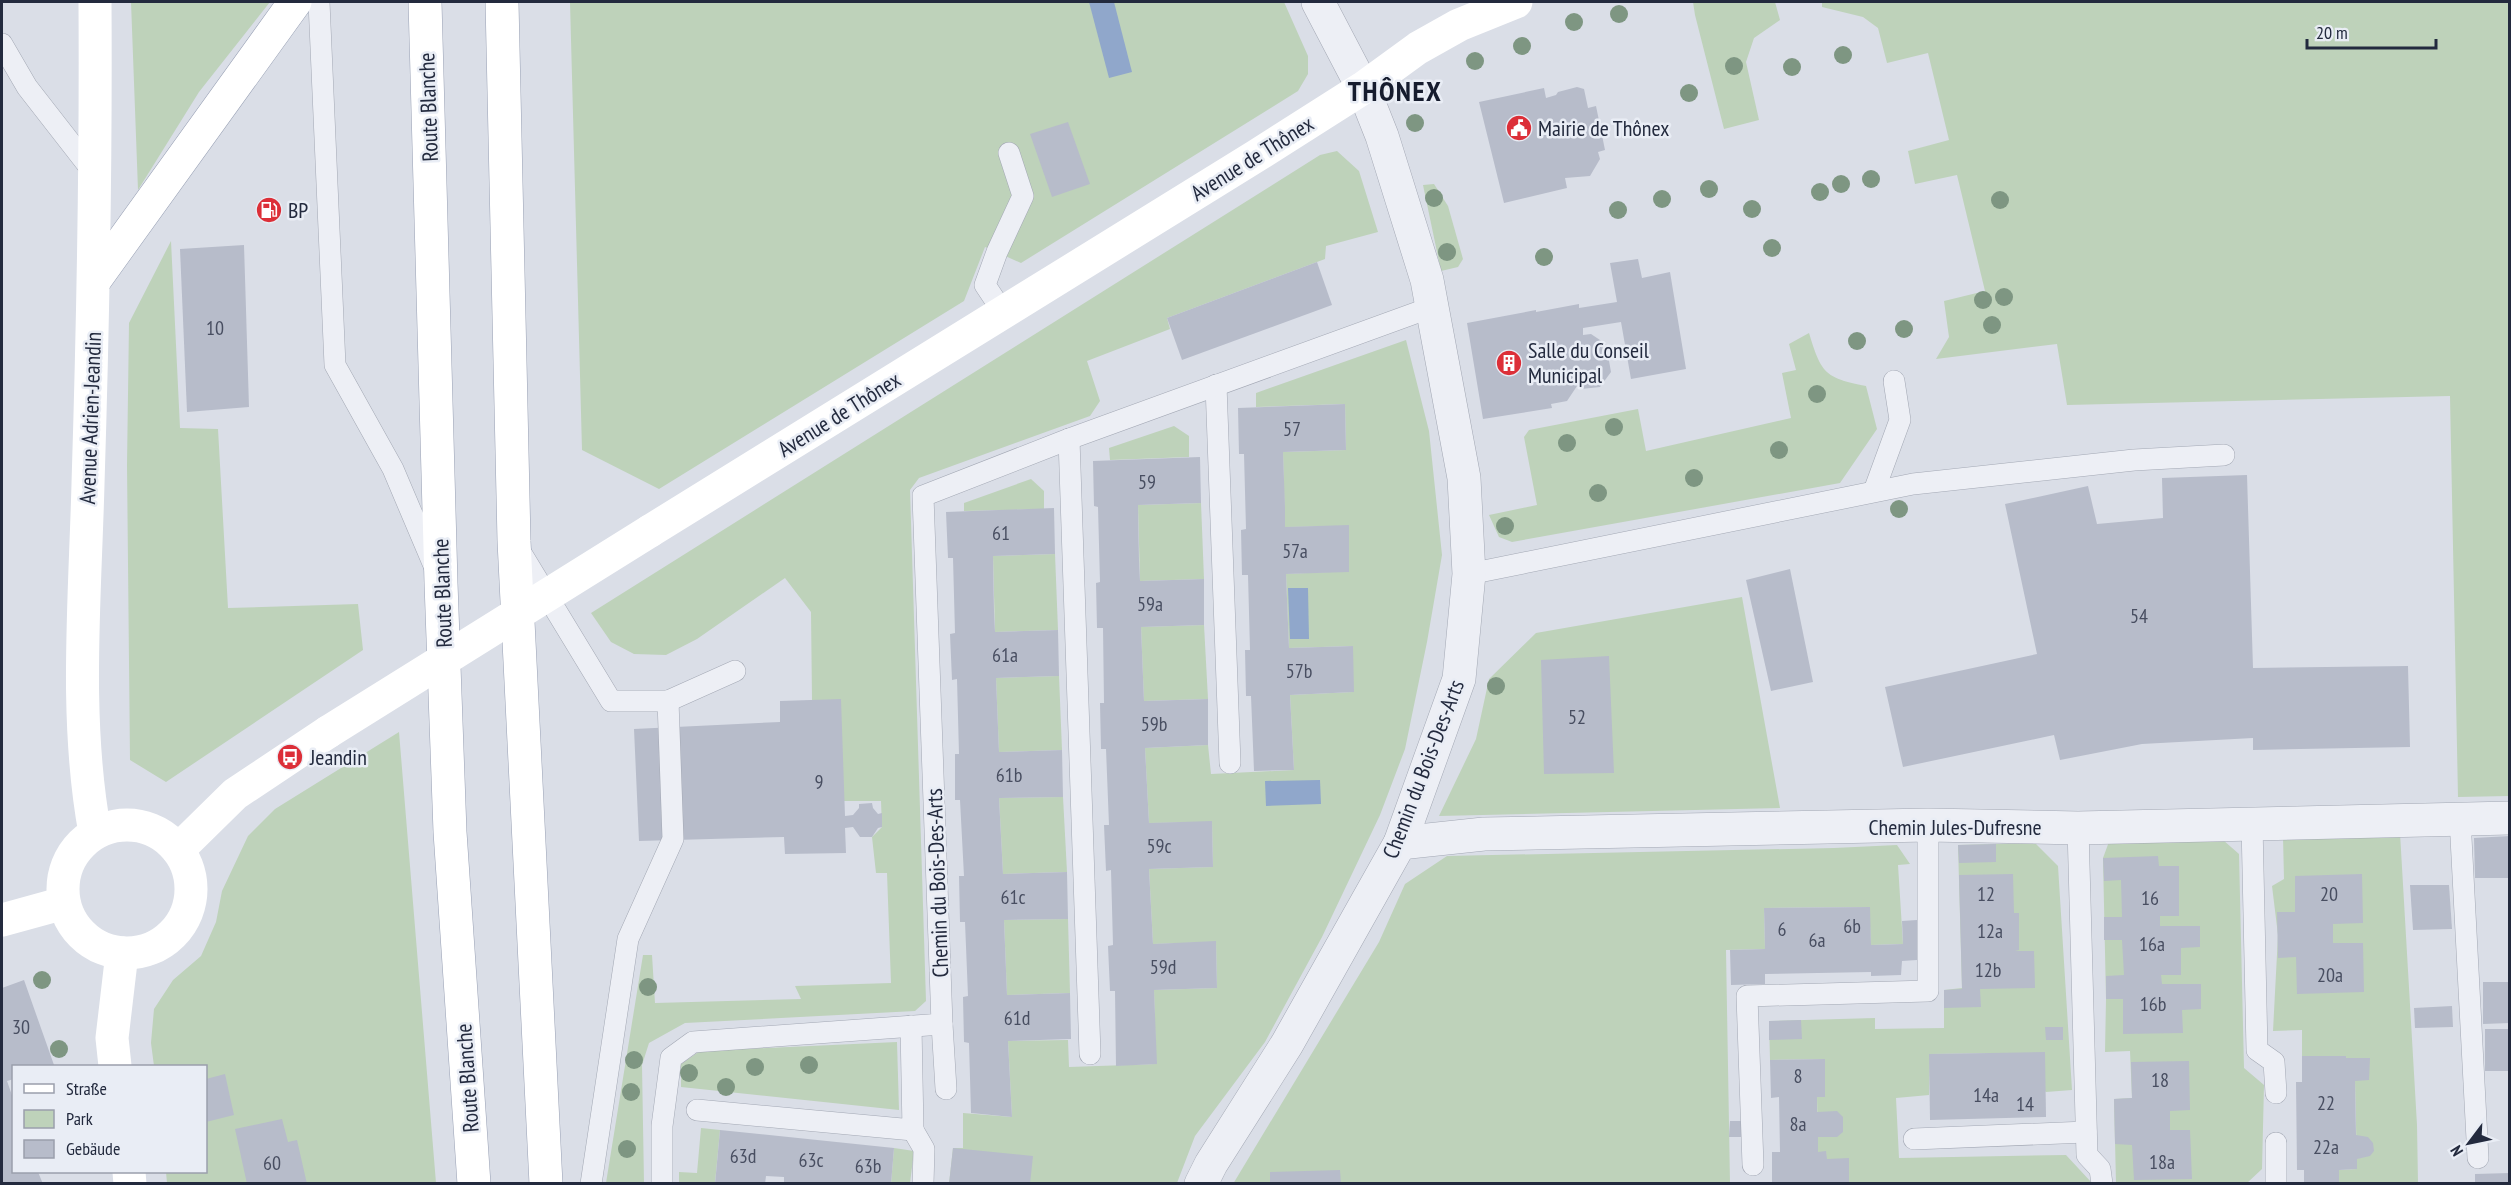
<svg xmlns="http://www.w3.org/2000/svg" width="2511" height="1185" font-family="'PT Sans Narrow',sans-serif">
	<style>
		.green { fill: #bed2ba }
		.water { fill: #90a7cb }
		.building { fill: #b7bcca }
		.lines { fill: none; stroke-linecap: round; stroke-linejoin: round }
		.lane-casing { stroke: #a3a8b4; stroke-width: 22 }
		.street-casing { stroke: #a3a8b4; stroke-width: 34 }
		.primary-casing { stroke: #98a0b4; stroke-width: 34 }
		.lane { stroke: #edeff5; stroke-width: 21 }
		.street { stroke: #edeff5; stroke-width: 33 }
		.secondary { stroke: #fff; stroke-width: 33 }
		.primary { stroke: #fff; stroke-width: 33 }
		.secondary-bridge { stroke: #fff; stroke-width: 33 }
		.tree { fill: #7e9682 }
		.labels { text-anchor: middle; stroke-width: 5; stroke-linejoin: round; paint-order: stroke }
		.number-label { font-size: 20px; fill: #484e61 }
		.street-label { font-size: 22px; fill: #232a3e; stroke: #e9edf5 }
		.poi-label { font-size: 22px; fill: #232a3e; stroke: #e9edf5; text-anchor: start }
		.district-label { font-size: 28px; font-weight: bold; letter-spacing: 1.5px; fill: #161c2e; stroke: #e9edf5 }
	</style>
	<rect width="100%" height="100%" fill="#dadee7"/>
	<g class="green">
		<polygon points="131,2 270,2 199,92 138,190"/>
		<polygon points="570,2 1284,2 1308,56 1308,74 1298,91 1021,263 985,247 964,301 659,489 582,450"/>
		<polygon points="1693,2 1775,2 1780,20 1754,38 1746,62 1759,120 1724,129 1695,15"/>
		<polygon points="1822,2 2509,2 2509,796 2458,797 2450,396 2067,405 2057,344 1936,359 1949,337 1944,301 1985,291 1957,175 1915,184 1908,151 1949,140 1928,53 1887,63 1878,28 1863,17 1822,7"/>
		<polygon points="1337,151 1359,171 1378,232 1326,246 1325,259 1167,318 1170,329 1087,361 1100,401 1090,416 919,478 910,490 926,1001 915,1011 685,1023 649,1043 642,1065 644,1183 606,1183 643,955 652,955 655,1003 801,999 795,986 891,983 887,873 876,873 872,837 882,827 881,801 844,801 812,700 811,612 785,578 697,639 666,655 634,654 611,642 591,613 1320,155"/>
		<polygon points="1434,184 1448,206 1463,259 1458,267 1441,271 1423,185"/>
		<polygon points="171,241 180,428 218,429 228,608 358,604 363,650 166,782 130,760 127,465 129,323"/>
		<path d="M1809,333c12,39 15,45 57,53l11,43 -37,54 -328,59 -13,-5 -10,-22 48,-10 -13,-68 5,-7 109,-21 8,42 145,-33 -9,-45 14,-3 -7,-26z"/>
		<polygon points="1406,340 1429,431 1442,555 1427,642 1405,749 1380,815 1322,937 1265,1042 1195,1136 1177,1183 949,1184 953,1148 963,1148 963,1113 1012,1117 1008,1041 1068,1040 1069,1067 1156,1064 1154,990 1217,988 1216,942 1153,944 1149,869 1213,867 1212,822 1149,823 1145,748 1208,745 1211,774 1294,770 1290,695 1353,692 1353,646 1289,648 1286,574 1349,571 1348,526 1285,527 1283,452 1346,450 1345,404 1256,407 1256,393"/>
		<polygon points="1174,426 1189,436 1189,457 1110,460 1109,448"/>
		<polygon points="1031,479 1044,491 1044,509 964,511 964,503"/>
		<polygon points="1201,503 1204,579 1140,581 1138,505"/>
		<polygon points="1055,554 1058,630 995,632 993,556"/>
		<polygon points="1742,597 1780,808 1439,816 1476,739 1489,679 1536,633"/>
		<polygon points="1204,625 1208,699 1144,701 1141,627"/>
		<polygon points="1059,676 1062,750 999,752 996,678"/>
		<polygon points="399,732 436,1183 167,1183 166,1172 206,1172 206,1066 154,1066 151,1043 154,1009 173,980 201,956 216,922 222,891 248,836 275,809"/>
		<polygon points="1063,797 1067,872 1003,874 999,798"/>
		<polygon points="2400,833 2417,1125 2418,1183 2339,1183 2339,1170 2357,1169 2355,1081 2347,1081 2346,1056 2302,1056 2302,1030 2273,1031 2278,935 2272,886 2284,879 2283,837"/>
		<polygon points="2110,839 2223,840 2239,854 2244,1068 2264,1085 2262,1169 2247,1183 2116,1183 2114,1099 2132,1098 2130,1051 2105,1052 2106,999 2103,858"/>
		<polygon points="2035,843 2058,866 2072,1090 2046,1092 2003,1053 1930,1054 1929,1095 1896,1098 1899,1158 2066,1155 2092,1183 1827,1183 1826,1152 1818,1152 1817,1097 1825,1097 1825,1059 1770,1060 1769,1021 1875,1018 1875,1029 1944,1028 1944,990 1962,988 1958,845"/>
		<polygon points="1897,845 1910,864 1898,865 1903,944 1871,945 1869,907 1764,908 1765,949 1726,950 1730,1183 1233,1184 1379,942 1405,884 1447,856 1834,848"/>
		<polygon points="1068,919 1070,993 1007,995 1004,920"/>
		<polygon points="897,1042 899,1110 681,1087 681,1064 700,1051"/>
		<polygon points="701,1128 720,1130 715,1183 679,1184 679,1172 697,1173"/>
		<polygon points="894,1148 914,1151 910,1183 891,1184"/>
	</g>
	<g class="water">
		<polygon points="1089,2 1114,2 1132,72 1109,78"/>
		<polygon points="1288,588 1308,588 1309,639 1290,639"/>
		<polygon points="1320,780 1321,804 1266,806 1265,781"/>
	</g>
	<g class="building">
		<polygon points="1577,87 1584,89 1588,108 1596,106 1605,150 1598,152 1600,159 1590,176 1565,178 1567,188 1504,203 1479,102 1544,88 1546,98 1556,95 1558,92"/>
		<polygon points="1068,122 1090,184 1052,197 1030,134"/>
		<polygon points="244,245 249,407 187,412 180,249"/>
		<polygon points="1638,259 1642,278 1670,272 1686,369 1631,379 1621,322 1583,328 1583,335 1591,334 1606,344 1611,372 1600,387 1581,389 1577,386 1567,401 1551,404 1552,408 1483,419 1467,323 1536,310 1536,312 1579,304 1579,308 1617,302 1610,263"/>
		<polygon points="1317,262 1332,305 1182,360 1167,318"/>
		<polygon points="1345,404 1346,450 1283,452 1285,507 1285,527 1349,525 1349,572 1286,574 1289,648 1353,646 1354,692 1290,695 1294,770 1254,771 1251,696 1246,696 1245,650 1250,650 1248,575 1242,575 1241,530 1246,529 1244,454 1239,454 1238,408"/>
		<polygon points="1200,457 1201,503 1138,505 1139,560 1140,581 1204,579 1204,625 1141,627 1144,701 1208,699 1208,745 1145,748 1149,823 1212,821 1213,867 1149,869 1153,944 1216,941 1217,988 1154,990 1157,1064 1116,1066 1115,991 1110,991 1108,946 1113,945 1111,870 1106,871 1104,825 1109,825 1106,749 1101,749 1100,703 1104,703 1103,628 1097,628 1096,583 1100,582 1098,507 1094,506 1093,461"/>
		<polygon points="2247,475 2253,668 2408,666 2410,747 2253,750 2253,738 2142,744 2060,760 2054,735 1903,767 1885,687 2037,654 2005,504 2088,486 2097,524 2163,518 2162,478"/>
		<polygon points="1054,508 1055,554 993,556 994,611 995,632 1058,630 1059,676 996,678 999,752 1062,750 1063,797 999,798 1003,874 1067,872 1068,919 1004,920 1007,995 1070,993 1071,1039 1008,1041 1012,1117 971,1113 969,1043 964,1042 963,997 968,996 965,922 960,922 959,876 964,876 960,800 955,800 955,754 959,754 957,679 952,680 950,634 955,633 953,558 948,558 946,512"/>
		<polygon points="1790,569 1813,682 1771,691 1746,580"/>
		<polygon points="1609,656 1614,773 1544,774 1541,660"/>
		<polygon points="841,699 845,816 853,815 859,808 859,804 872,803 873,808 878,814 882,813 882,827 878,828 872,837 860,837 853,827 845,828 846,853 785,854 784,837 639,841 634,729 780,722 780,701"/>
		<polygon points="2510,836 2510,878 2475,878 2474,838"/>
		<polygon points="1996,844 1996,862 1959,863 1958,845"/>
		<polygon points="2158,856 2159,866 2179,866 2179,916 2160,916 2160,926 2200,926 2200,947 2181,948 2181,975 2161,975 2162,984 2201,984 2201,1009 2182,1010 2183,1033 2123,1034 2123,999 2106,999 2106,976 2124,975 2122,940 2104,940 2104,917 2122,917 2121,880 2104,881 2103,858"/>
		<polygon points="2013,874 2014,913 2019,913 2019,950 2015,951 2034,951 2035,988 1980,989 1981,1007 1944,1008 1944,990 1962,989 1959,875"/>
		<polygon points="2362,874 2363,923 2333,924 2333,943 2363,943 2364,992 2297,994 2296,957 2278,958 2277,912 2295,912 2295,876"/>
		<polygon points="2410,885 2449,885 2452,929 2413,930"/>
		<polygon points="1870,907 1871,945 1903,944 1902,921 1917,920 1917,960 1902,961 1901,975 1871,976 1871,972 1765,974 1765,984 1731,985 1730,950 1765,949 1764,908"/>
		<polygon points="24,980 54,1065 14,1066 14,1079 7,1081 14,1101 14,1172 38,1172 43,1184 2,1184 2,988"/>
		<polygon points="2483,982 2510,982 2510,1023 2483,1024"/>
		<polygon points="2452,1006 2453,1027 2415,1028 2414,1008"/>
		<polygon points="1801,1020 1802,1039 1769,1040 1769,1021"/>
		<polygon points="2045,1027 2063,1027 2063,1040 2046,1040"/>
		<rect x="2485" y="1029" width="25" height="42"/>
		<polygon points="2045,1052 2046,1117 1930,1120 1929,1054"/>
		<polygon points="2302,1056 2346,1056 2346,1058 2370,1058 2369,1080 2355,1081 2356,1135 2368,1137 2373,1143 2374,1151 2370,1156 2357,1159 2357,1169 2339,1170 2339,1184 2304,1184 2304,1170 2297,1170 2296,1082 2302,1082"/>
		<polygon points="1825,1059 1825,1097 1817,1097 1817,1112 1837,1111 1843,1117 1843,1132 1837,1137 1818,1137 1818,1152 1826,1151 1827,1159 1849,1158 1849,1184 1772,1184 1772,1152 1780,1152 1779,1097 1771,1098 1770,1060"/>
		<polygon points="2189,1061 2190,1110 2170,1111 2170,1130 2190,1130 2192,1179 2134,1180 2132,1145 2115,1144 2114,1099 2132,1098 2131,1062"/>
		<polygon points="225,1074 234,1115 206,1122 206,1079"/>
		<polygon points="282,1119 288,1142 297,1140 307,1184 247,1184 235,1129"/>
		<polygon points="1730,1121 1745,1121 1745,1137 1729,1137"/>
		<polygon points="720,1130 894,1148 891,1184 784,1184 784,1177 766,1176 765,1184 715,1184"/>
		<polygon points="953,1148 1033,1156 1030,1184 949,1184"/>
		<polygon points="1340,1170 1341,1184 1270,1184 1270,1172"/>
		<polygon points="2510,1173 2510,1184 2475,1184 2475,1174"/>
	</g>
	<g class="lines">
		<g class="lane-casing">
			<g id="lane">
				<polyline points="319,2 335,365 393,469 435,568"/>
				<polyline points="2,44 27,87 94,173"/>
				<polyline points="1003,312 985,285 997,252 1023,196 1009,153"/>
				<polyline points="1216,385 1230,763"/>
				<polyline points="1069,439 1090,1054"/>
				<polyline points="1874,491 1900,420 1894,381"/>
				<polyline points="518,548 611,701 668,701 673,839 628,939 591,1184"/>
				<polyline points="1469,574 1913,484 2134,460 2224,455"/>
				<polyline points="668,701 735,671"/>
				<polyline points="2460,819 2478,1158"/>
				<polyline points="2252,824 2257,1050 2274,1062 2276,1093"/>
				<polyline points="2078,828 2087,1155 2100,1169 2102,1184"/>
				<polyline points="942,1024 946,1089"/>
				<polyline points="697,1110 913,1130 911,1026"/>
				<polyline points="913,1130 924,1149 923,1184"/>
				<polyline points="1914,1139 2086,1132"/>
				<polyline points="1753,1165 1747,996 1928,991 1928,825"/>
				<polyline points="662,1184 662,1126 671,1058 693,1042 942,1024 923,496 1069,439 1432,307"/>
				<polyline points="2276,1184 2276,1143"/>
			</g>
		</g>
		<g class="street-casing">
			<g id="street">
				<polyline points="1400,843 1484,834 1928,825 2078,828 2510,818"/>
				<polyline points="1201,1184 1211,1164 1287,1044 1400,843 1459,679 1469,574 1464,478 1432,307 1427,280 1382,136 1363,88 1318,2"/>
			</g>
		</g>
		<g class="primary-casing">
			<g id="primary">
				<polyline points="425,2 441,583 450,832 474,1184"/>
				<polyline points="502,2 514,541 546,1184"/>
				<polyline points="94,281 295,2"/>
			</g>
		</g>
		<use href="#lane" class="lane"/>
		<use href="#street" class="street"/>
		<g class="secondary">
			<polyline points="650,531 1256,156 1363,88 1418,48 1459,25 1516,2"/>
			<circle cx="127" cy="889" r="64"/>
			<path d="M95,833c-21,-114 -10,-234 -7,-349 5,-161 8,-322 7,-482"/>
			<polyline points="178,850 235,794 328,732"/>
			<polyline points="2,920 64,903"/>
			<polyline points="115,1066 112,1038 122,953"/>
			<polyline points="129,1172 130,1184"/>
		</g>
		<use href="#primary" class="primary"/>
		<polyline class="secondary-bridge" points="328,732 650,531"/>
	</g>
	<g class="tree">
		<circle cx="1619" cy="14" r="9"/>
		<circle cx="1574" cy="22" r="9"/>
		<circle cx="1522" cy="46" r="9"/>
		<circle cx="1843" cy="55" r="9"/>
		<circle cx="1475" cy="61" r="9"/>
		<circle cx="1734" cy="66" r="9"/>
		<circle cx="1792" cy="67" r="9"/>
		<circle cx="1689" cy="93" r="9"/>
		<circle cx="1415" cy="123" r="9"/>
		<circle cx="1871" cy="179" r="9"/>
		<circle cx="1841" cy="184" r="9"/>
		<circle cx="1709" cy="189" r="9"/>
		<circle cx="1820" cy="192" r="9"/>
		<circle cx="1434" cy="198" r="9"/>
		<circle cx="1662" cy="199" r="9"/>
		<circle cx="2000" cy="200" r="9"/>
		<circle cx="1752" cy="209" r="9"/>
		<circle cx="1618" cy="210" r="9"/>
		<circle cx="1772" cy="248" r="9"/>
		<circle cx="1447" cy="252" r="9"/>
		<circle cx="1544" cy="257" r="9"/>
		<circle cx="2004" cy="297" r="9"/>
		<circle cx="1983" cy="300" r="9"/>
		<circle cx="1992" cy="325" r="9"/>
		<circle cx="1904" cy="329" r="9"/>
		<circle cx="1857" cy="341" r="9"/>
		<circle cx="1817" cy="394" r="9"/>
		<circle cx="1614" cy="427" r="9"/>
		<circle cx="1567" cy="443" r="9"/>
		<circle cx="1779" cy="450" r="9"/>
		<circle cx="1694" cy="478" r="9"/>
		<circle cx="1598" cy="493" r="9"/>
		<circle cx="1899" cy="509" r="9"/>
		<circle cx="1505" cy="526" r="9"/>
		<circle cx="1496" cy="686" r="9"/>
		<circle cx="42" cy="980" r="9"/>
		<circle cx="648" cy="987" r="9"/>
		<circle cx="59" cy="1049" r="9"/>
		<circle cx="634" cy="1060" r="9"/>
		<circle cx="809" cy="1065" r="9"/>
		<circle cx="755" cy="1067" r="9"/>
		<circle cx="689" cy="1073" r="9"/>
		<circle cx="726" cy="1087" r="9"/>
		<circle cx="631" cy="1092" r="9"/>
		<circle cx="627" cy="1149" r="9"/>
	</g>
	<defs>
		<g id="civic-disc" transform="scale(1.35)"><circle r="9.5" fill="#dc2f38" stroke="#e9edf5"/><path d="M-.6-6.5H3V-4.5H.6V-3L4-1V1h2V6H-6V1h2V-1L-.6-3ZM-1.2 2.5V6h2.4V2.5Z" fill="#fff"/></g>
		<g id="fuel-disc" transform="scale(1.35)"><circle r="9.5" fill="#dc2f38" stroke="#e9edf5"/><path d="M-5.5-6h7V0h2V4h1.3V-2.5L3-4.5l.8-.8L6-3V5H2.5V1h-1V6h-7ZM-4.2-4.7v3.2H.2V-4.7Z" fill="#fff"/></g>
		<g id="building-disc" transform="scale(1.35)"><circle r="9.5" fill="#dc2f38" stroke="#e9edf5"/><path d="M-4-6H4V6H1V3H-1V6H-4ZM-2.5-4.3h1.7v1.8h-1.7ZM.8-4.3h1.7v1.8H.8ZM-2.5-1h1.7V.8h-1.7ZM.8-1h1.7V.8H.8Z" fill="#fff"/></g>
		<g id="bus-disc" transform="scale(1.35)"><circle r="9.5" fill="#dc2f38" stroke="#e9edf5"/><path d="M-5-6H5V4H4V6H2V4H-2V6H-4V4H-5ZM-3.5-4V0h7V-4ZM-3.5 1.2v1.5H-2V1.2ZM2 1.2v1.5H3.5V1.2Z" fill="#fff"/></g>
	</defs>
	<g fill-rule="evenodd">
		<use href="#civic-disc" x="1519" y="128"/>
		<use href="#fuel-disc" x="269" y="210"/>
		<use href="#building-disc" x="1509" y="363"/>
		<use href="#bus-disc" x="290" y="757"/>
	</g>
	<g class="labels">
		<g class="number-label">
			<text x="215" y="335">10</text>
			<text x="1292" y="436">57</text>
			<text x="1147" y="489">59</text>
			<text x="1001" y="540">61</text>
			<text x="1295" y="558">57a</text>
			<text x="1150" y="611">59a</text>
			<text x="2139" y="623">54</text>
			<text x="1005" y="662">61a</text>
			<text x="1299" y="678">57b</text>
			<text x="1577" y="724">52</text>
			<text x="1154" y="731">59b</text>
			<text x="1009" y="782">61b</text>
			<text x="819" y="789">9</text>
			<text x="1159" y="853">59c</text>
			<text x="1986" y="901">12</text>
			<text x="2329" y="901">20</text>
			<text x="1013" y="904">61c</text>
			<text x="2150" y="905">16</text>
			<text x="1852" y="933">6b</text>
			<text x="1782" y="936">6</text>
			<text x="1990" y="938">12a</text>
			<text x="1817" y="947">6a</text>
			<text x="2152" y="951">16a</text>
			<text x="1163" y="974">59d</text>
			<text x="1988" y="977">12b</text>
			<text x="2330" y="982">20a</text>
			<text x="2153" y="1011">16b</text>
			<text x="1017" y="1025">61d</text>
			<text x="21" y="1034">30</text>
			<text x="1798" y="1083">8</text>
			<text x="2160" y="1087">18</text>
			<text x="1986" y="1102">14a</text>
			<text x="2326" y="1110">22</text>
			<text x="2025" y="1111">14</text>
			<text x="1798" y="1131">8a</text>
			<text x="2326" y="1154">22a</text>
			<text x="743" y="1163">63d</text>
			<text x="811" y="1167">63c</text>
			<text x="2162" y="1169">18a</text>
			<text x="272" y="1170">60</text>
			<text x="868" y="1173">63b</text>
		</g>
		<g class="street-label">
			<text transform="translate(428 107) rotate(-92)" y="8">Route Blanche</text>
			<text transform="translate(1252 158) rotate(-32)" y="8">Avenue de Thônex</text>
			<text transform="translate(839 414) rotate(-32)" y="8">Avenue de Thônex</text>
			<text transform="translate(90 418) rotate(-88)" y="8">Avenue Adrien-Jeandin</text>
			<text transform="translate(442 593) rotate(-92)" y="8">Route Blanche</text>
			<text transform="translate(1423 769) rotate(-69)" y="8">Chemin du Bois-Des-Arts</text>
			<text x="1955" y="835">Chemin Jules-Dufresne</text>
			<text transform="translate(937 883) rotate(-92)" y="8">Chemin du Bois-Des-Arts</text>
			<text transform="translate(467 1078) rotate(-94)" y="8">Route Blanche</text>
		</g>
		<g class="poi-label">
			<text x="1538" y="136">Mairie de Thônex</text>
			<text x="288" y="218">BP</text>
			<text x="1528" y="358">Salle du Conseil<tspan x="1528" dy="25">Municipal</tspan></text>
			<text x="310" y="765">Jeandin</text>
		</g>
		<g class="district-label">
			<text x="1395" y="101">THÔNEX</text>
		</g>
	</g>
	<rect width="2511" height="1185" fill="none" stroke="#232a3e" stroke-width="6"/>
	<rect x="12" y="1065" width="195" height="108" fill="#e9edf5" stroke="#9a9fac" stroke-width="1.5"/>
	<rect x="24" y="1084" width="30" height="9" fill="#ffffff" stroke="#9a9fac" stroke-width="1.5"/>
	<text x="66" y="1095" font-size="18" fill="#232a3e">Straße</text>
	<rect x="24" y="1110" width="30" height="18" fill="#bed2ba" stroke="#9a9fac" stroke-width="1.5"/>
	<text x="66" y="1125" font-size="18" fill="#232a3e">Park</text>
	<rect x="24" y="1140" width="30" height="18" fill="#b7bcca" stroke="#9a9fac" stroke-width="1.5"/>
	<text x="66" y="1155" font-size="18" fill="#232a3e">Gebäude</text>
	<g transform="translate(2469 1143) rotate(238)" stroke="#e9edf5" stroke-width="4.5" paint-order="stroke">
	<path d="M0-4.5L10 22L0 15L-10 22Z" fill="#232a3e"/>
	<text y="-9" font-size="16" font-weight="bold" text-anchor="middle" fill="#232a3e">N</text>
	</g>
	<path d="M2307 39v9h129v-9" fill="none" stroke="#232a3e" stroke-width="3"/>
	<text x="2316" y="39" font-size="18" fill="#232a3e" stroke="#e9edf5" stroke-width="4.5" paint-order="stroke">20 m</text>
</svg>
